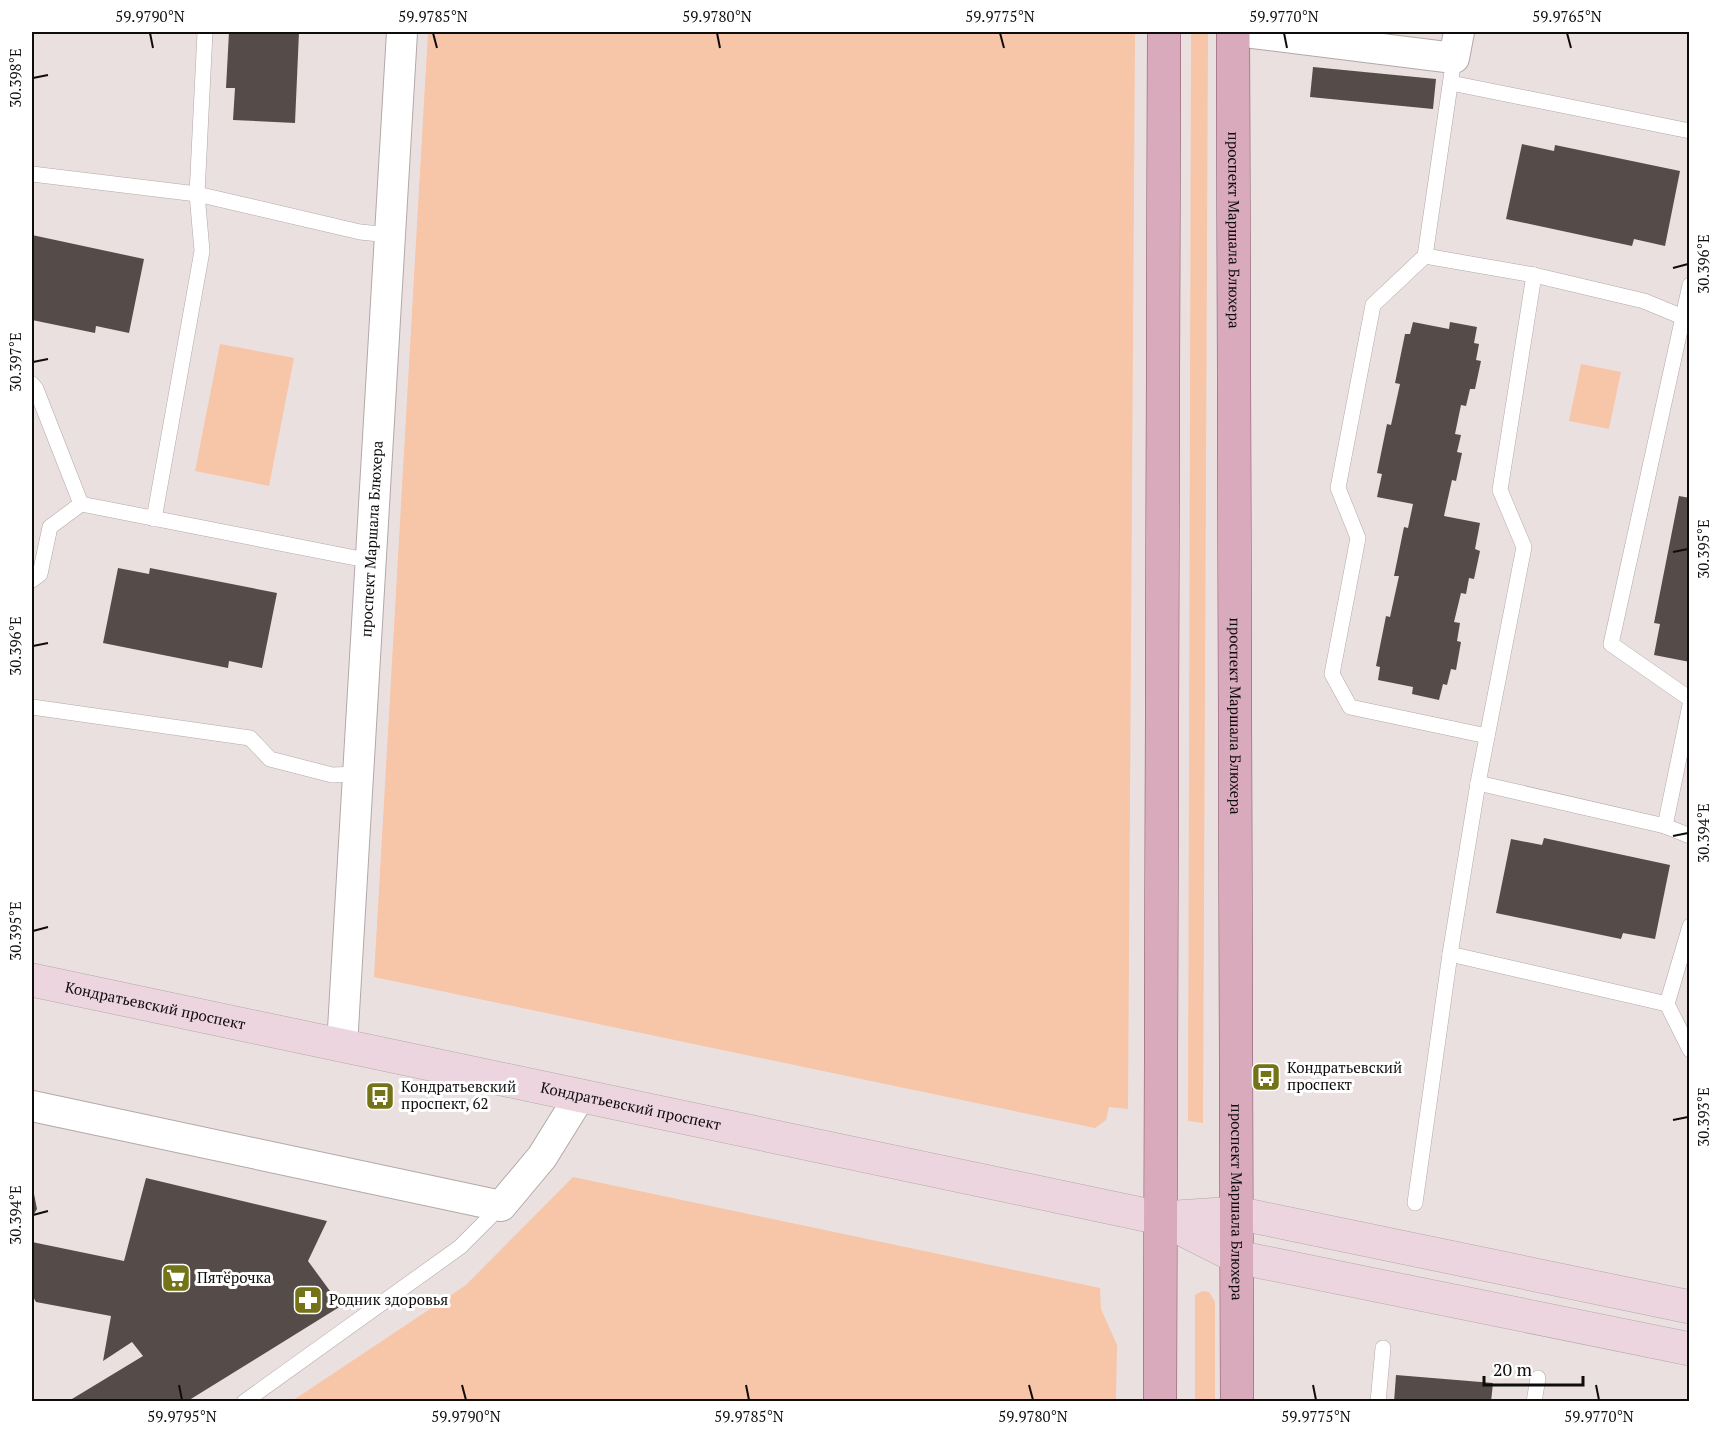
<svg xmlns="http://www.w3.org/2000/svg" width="1721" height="1433" font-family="'PT Serif',serif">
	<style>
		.green { fill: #f7c5a7 }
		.building { fill: #554c4a }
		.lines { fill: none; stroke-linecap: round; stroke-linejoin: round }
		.lane-casing { stroke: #b3a8a8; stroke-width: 16 }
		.street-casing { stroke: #b3a8a8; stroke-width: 32 }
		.secondary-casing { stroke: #b3a8a8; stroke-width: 34 }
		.primary-casing { stroke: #814e62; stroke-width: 34 }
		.lane { stroke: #fff; stroke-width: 15 }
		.street { stroke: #fff; stroke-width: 30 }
		.secondary { stroke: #ecd5de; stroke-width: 33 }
		.primary { stroke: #d9aabc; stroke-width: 33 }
		.ticks { fill: none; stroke: #0f0c0c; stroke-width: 2 }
		.labels { text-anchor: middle; stroke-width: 6; stroke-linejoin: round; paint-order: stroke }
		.street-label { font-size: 15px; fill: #0f0c0c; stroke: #fff }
		.poi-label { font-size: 15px; fill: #0f0c0c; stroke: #fff; text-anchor: start }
		.neatline { fill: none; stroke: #0f0c0c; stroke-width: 2 }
		.ticks-label { font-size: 15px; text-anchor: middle; fill: #0f0c0c }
	</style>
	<rect width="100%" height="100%" fill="#ebe0e0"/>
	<g class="green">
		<polygon points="428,32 1135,32 1128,1109 1109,1107 1106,1120 1095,1128 374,977"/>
		<polygon points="1191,32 1208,32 1203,1123 1188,1121"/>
		<polygon points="220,344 294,358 269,486 195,471"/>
		<polygon points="1581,364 1621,372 1609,429 1569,421"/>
		<polygon points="573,1177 1100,1288 1101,1309 1117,1345 1116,1401 292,1401 466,1285"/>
		<polygon points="1202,1291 1209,1292 1215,1302 1215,1401 1195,1401 1195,1295"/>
	</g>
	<g class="building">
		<polygon points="229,32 299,32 295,123 233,120 235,88 226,88"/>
		<polygon points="1313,67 1436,79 1433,109 1310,97"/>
		<polygon points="1522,144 1554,151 1555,145 1680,171 1665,246 1634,239 1632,246 1506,219"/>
		<polygon points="32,235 144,259 129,333 96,326 95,333 32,320"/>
		<polygon points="1413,322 1449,329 1450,322 1477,327 1474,343 1479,344 1476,360 1481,361 1475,389 1470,389 1466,406 1461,405 1455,434 1461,435 1457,452 1462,453 1456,481 1452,480 1444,516 1480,523 1475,549 1480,551 1474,579 1469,578 1466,594 1461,593 1454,622 1460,623 1457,641 1461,642 1456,670 1451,669 1447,685 1443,684 1439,700 1412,694 1413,687 1378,680 1380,667 1376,666 1386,616 1390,617 1399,576 1394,576 1404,527 1408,528 1413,504 1377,497 1382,474 1377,473 1387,424 1391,425 1400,384 1395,383 1405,334 1410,334"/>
		<polygon points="1679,496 1690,498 1690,662 1654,655 1660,624 1654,623"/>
		<polygon points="118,568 149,574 150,568 277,593 262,668 229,661 228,668 103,643"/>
		<polygon points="1544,838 1670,865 1655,939 1623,933 1621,939 1496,913 1511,839 1542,845"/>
		<polygon points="146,1178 327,1221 308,1261 341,1306 186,1402 67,1402 143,1356 132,1342 103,1361 111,1316 36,1302 32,1295 32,1242 124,1261"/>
		<polygon points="32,1192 34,1194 37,1209 32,1217"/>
		<polygon points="1396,1375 1493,1383 1491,1402 1394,1402"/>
	</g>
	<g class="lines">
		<g class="lane-casing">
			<g id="lane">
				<polyline points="1454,58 1425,256 1373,305 1338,488 1358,538 1332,674 1350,707 1487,736"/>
				<polyline points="1451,83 1690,131"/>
				<polyline points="32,174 197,194 360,232 390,235"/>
				<polyline points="1425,256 1534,275 1644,301 1690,320"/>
				<polyline points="1534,275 1500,490 1524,547 1478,783 1450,954 1667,1004"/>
				<polyline points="1690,285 1611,644 1690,699"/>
				<polyline points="32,384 36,389 81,504"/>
				<polyline points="154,519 202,251 197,194 205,32"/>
				<polyline points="32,580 40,574 50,527 81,504 371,561"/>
				<polyline points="1690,705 1665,826 1690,836"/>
				<polyline points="32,707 250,738 270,759 332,775 359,774"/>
				<polyline points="1478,783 1665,826"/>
				<polyline points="1690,926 1667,1004 1690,1050"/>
				<polyline points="1415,1203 1450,954"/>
				<polyline points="244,1402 460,1247 501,1206"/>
				<polyline points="1378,1402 1383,1348"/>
				<polyline points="1534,1402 1538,1378"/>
			</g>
		</g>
		<g class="street-casing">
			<g id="street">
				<polyline points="1245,32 1454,58 1459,32"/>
				<path id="s1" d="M342,1046l60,-1014"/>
				<polyline points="32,1106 501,1206 542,1157 580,1096"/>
			</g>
		</g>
		<g class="secondary-casing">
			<g id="secondary">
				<path id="s2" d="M32,980l1128,238 77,39 453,92"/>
				<polyline points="1162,1218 1237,1213 1690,1307"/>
			</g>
		</g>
		<g class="primary-casing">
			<g id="primary">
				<path id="s3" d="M1233,32l4,1370"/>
				<polyline points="1160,1402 1164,32"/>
			</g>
		</g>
		<use href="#lane" class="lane"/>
		<use href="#street" class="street"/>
		<use href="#secondary" class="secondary"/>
		<use href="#primary" class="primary"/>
	</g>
	<path class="ticks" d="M150,33l3,15M433,33l4,15M717,33l3,15M1000,33l4,15M1284,33l3,15M1567,33l4,15M33,78l15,-3M1673,268l15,-4M33,362l15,-3M1673,552l15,-3M33,646l15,-3M1673,836l15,-3M33,931l15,-4M1673,1120l15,-3M33,1215l15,-4M179,1385l3,15M462,1385l4,15M746,1385l3,15M1029,1385l4,15M1313,1385l3,15M1596,1385l3,15"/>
	<defs>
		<g id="bus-square" transform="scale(1.5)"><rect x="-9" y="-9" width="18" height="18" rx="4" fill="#747317" stroke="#fff"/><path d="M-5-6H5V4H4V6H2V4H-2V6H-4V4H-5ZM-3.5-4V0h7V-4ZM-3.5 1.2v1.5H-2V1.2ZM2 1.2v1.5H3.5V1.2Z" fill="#fff"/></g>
		<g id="supermarket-square" transform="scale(1.5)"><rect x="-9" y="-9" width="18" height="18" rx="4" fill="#747317" stroke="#fff"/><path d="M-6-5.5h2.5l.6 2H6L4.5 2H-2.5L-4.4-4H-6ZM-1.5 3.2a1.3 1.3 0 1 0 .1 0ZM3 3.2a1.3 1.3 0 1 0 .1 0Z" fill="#fff"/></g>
		<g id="pharmacy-square" transform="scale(1.5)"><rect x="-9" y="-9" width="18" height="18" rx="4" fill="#747317" stroke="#fff"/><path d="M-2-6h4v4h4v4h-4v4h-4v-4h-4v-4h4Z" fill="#fff"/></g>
	</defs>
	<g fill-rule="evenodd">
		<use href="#bus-square" x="1266" y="1077"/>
		<use href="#bus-square" x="380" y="1096"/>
		<use href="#supermarket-square" x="176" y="1278"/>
		<use href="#pharmacy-square" x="308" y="1300"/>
	</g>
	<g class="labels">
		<g class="street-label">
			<text dy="5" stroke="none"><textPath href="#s3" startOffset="198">проспект Маршала Блюхера</textPath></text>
			<text dy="5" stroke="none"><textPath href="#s1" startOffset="508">проспект Маршала Блюхера</textPath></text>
			<text dy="5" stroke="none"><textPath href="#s3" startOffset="684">проспект Маршала Блюхера</textPath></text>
			<text dy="5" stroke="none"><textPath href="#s2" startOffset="126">Кондратьевский проспект</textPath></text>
			<text dy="5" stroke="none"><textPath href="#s2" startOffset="612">Кондратьевский проспект</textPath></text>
			<text dy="5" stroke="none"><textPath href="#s3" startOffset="1170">проспект Маршала Блюхера</textPath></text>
		</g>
		<g class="poi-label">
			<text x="1287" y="1073">Кондратьевский<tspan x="1287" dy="17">проспект</tspan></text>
			<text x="401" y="1092">Кондратьевский<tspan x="401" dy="17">проспект, 62</tspan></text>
			<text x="197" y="1283">Пятёрочка</text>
			<text x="329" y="1305">Родник здоровья</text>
		</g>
	</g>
	<rect width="1721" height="1433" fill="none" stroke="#ffffff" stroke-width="66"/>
	<path d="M1484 1376v9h99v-9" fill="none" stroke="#0f0c0c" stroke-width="3"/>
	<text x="1493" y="1376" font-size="18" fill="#0f0c0c" stroke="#ffffff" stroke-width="4.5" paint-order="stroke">20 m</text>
	<rect x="33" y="33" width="1655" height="1367" class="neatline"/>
	<g class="ticks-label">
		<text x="150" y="22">59.9790°N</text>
		<text x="433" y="22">59.9785°N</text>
		<text x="717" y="22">59.9780°N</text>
		<text x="1000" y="22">59.9775°N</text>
		<text x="1284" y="22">59.9770°N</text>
		<text x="1567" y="22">59.9765°N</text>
		<text transform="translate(16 78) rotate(-90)" y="5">30.398°E</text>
		<text transform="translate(1704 264) rotate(-90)" y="5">30.396°E</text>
		<text transform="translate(16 362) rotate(-90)" y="5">30.397°E</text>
		<text transform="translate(1704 549) rotate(-90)" y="5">30.395°E</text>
		<text transform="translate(16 646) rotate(-90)" y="5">30.396°E</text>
		<text transform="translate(1704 833) rotate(-90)" y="5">30.394°E</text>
		<text transform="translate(16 931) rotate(-90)" y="5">30.395°E</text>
		<text transform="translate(1704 1117) rotate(-90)" y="5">30.393°E</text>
		<text transform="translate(16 1215) rotate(-90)" y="5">30.394°E</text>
		<text x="182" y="1422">59.9795°N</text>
		<text x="466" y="1422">59.9790°N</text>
		<text x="749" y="1422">59.9785°N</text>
		<text x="1033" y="1422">59.9780°N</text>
		<text x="1316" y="1422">59.9775°N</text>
		<text x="1599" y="1422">59.9770°N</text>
	</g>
</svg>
